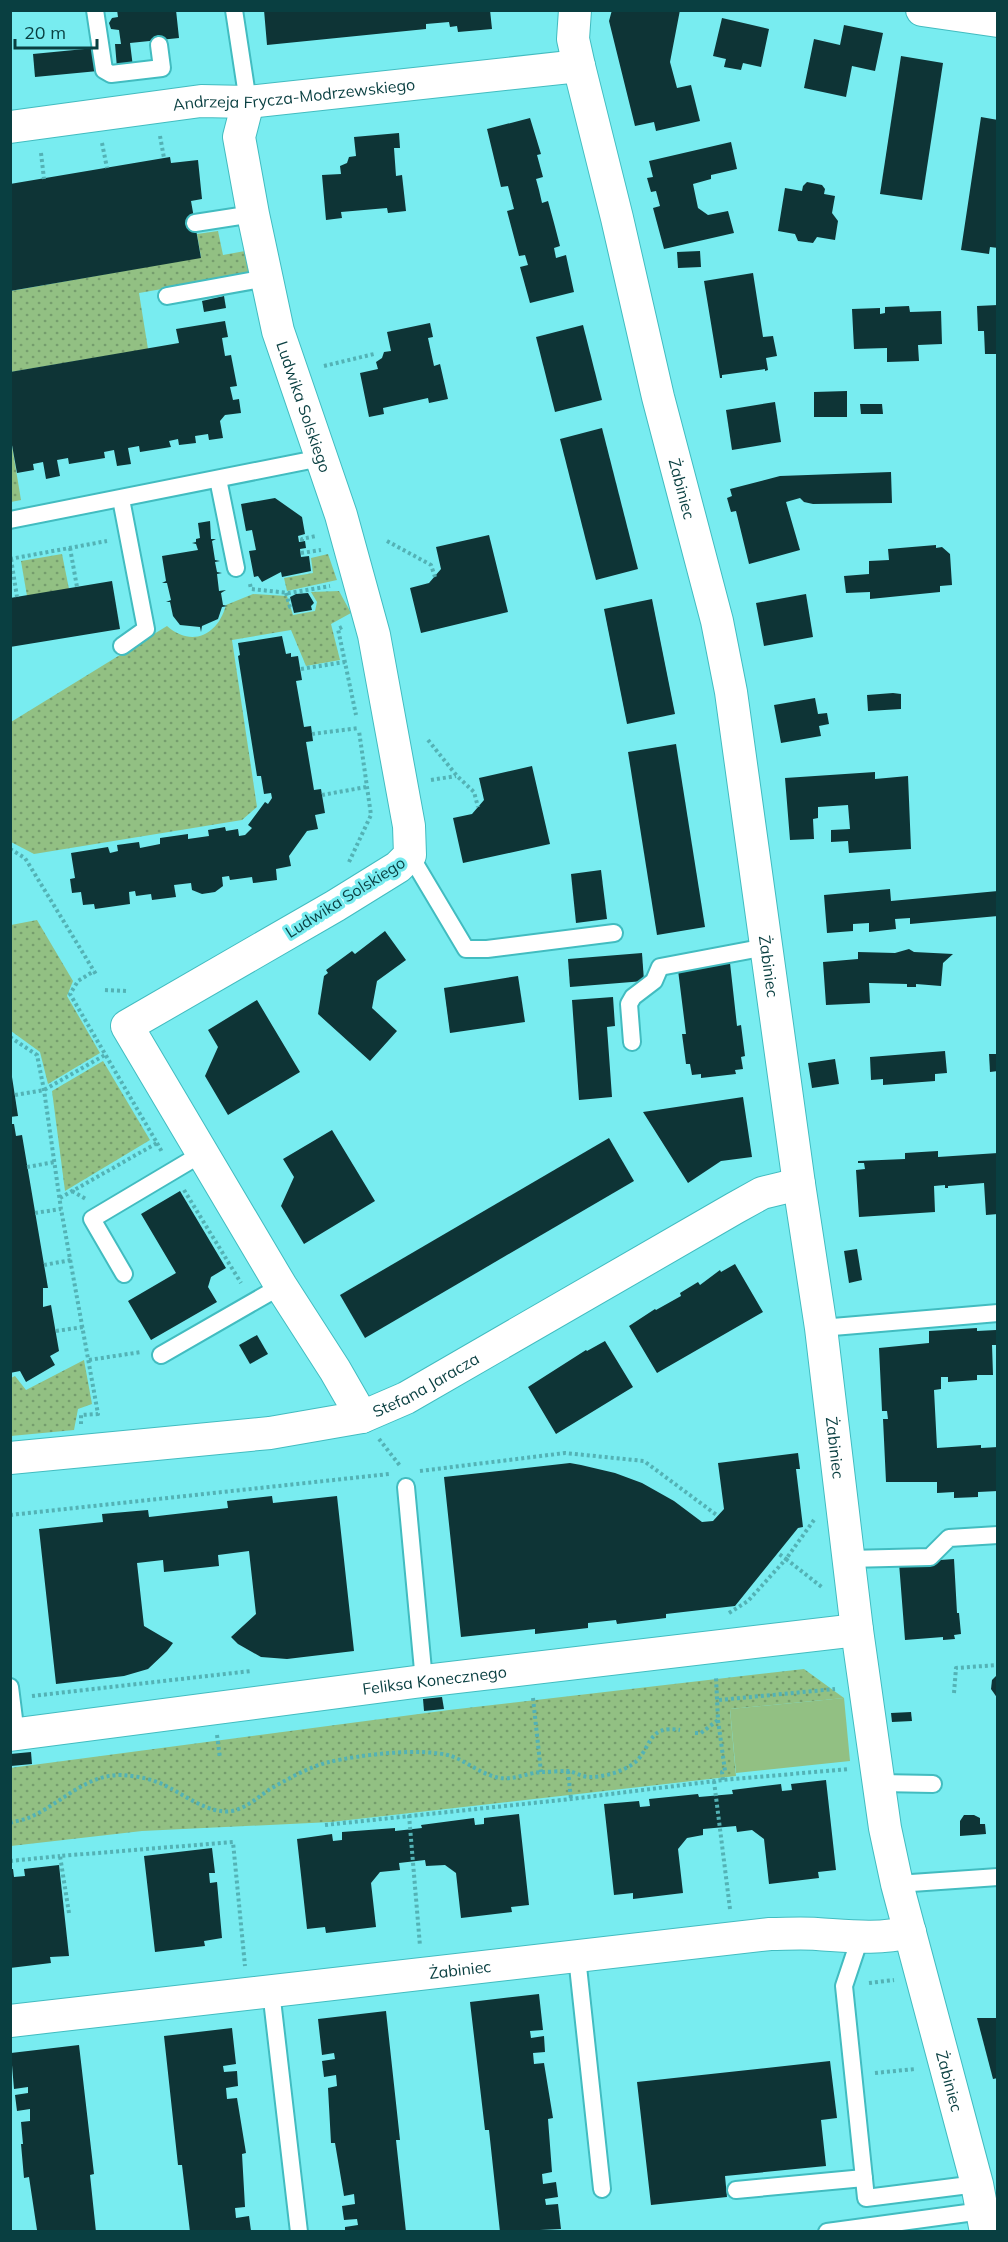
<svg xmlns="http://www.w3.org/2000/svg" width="1008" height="2242" font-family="Mulish,sans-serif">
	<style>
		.grass { fill: url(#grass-dots) }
		.pitch { fill: #92c083 }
		.building { fill: #0e3436 }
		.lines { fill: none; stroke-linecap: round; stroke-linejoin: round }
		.service-casing { stroke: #42bcc0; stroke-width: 20 }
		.minor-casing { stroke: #42bcc0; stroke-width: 34 }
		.path { stroke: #53b2b5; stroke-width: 4; stroke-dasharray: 3 3; stroke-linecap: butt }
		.service { stroke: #fff; stroke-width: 16 }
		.minor { stroke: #fff; stroke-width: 32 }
		.labels { text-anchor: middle; stroke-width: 6; stroke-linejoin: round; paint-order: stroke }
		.street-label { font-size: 16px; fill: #093f41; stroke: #78ecf0 }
	</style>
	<defs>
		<pattern id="grass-dots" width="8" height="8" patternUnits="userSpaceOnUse" patternTransform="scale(1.5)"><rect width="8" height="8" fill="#92c083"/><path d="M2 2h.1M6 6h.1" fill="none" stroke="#759d6d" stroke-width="1.8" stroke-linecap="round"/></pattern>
	</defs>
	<rect width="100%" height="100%" fill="#78ecf0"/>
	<g class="grass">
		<polygon points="218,231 223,255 245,251 249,274 139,293 148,349 11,372 11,291 201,257 197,234"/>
		<polygon points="10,434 21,500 11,502 10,502"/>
		<polygon points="62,554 69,589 27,596 21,561"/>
		<polygon points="328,554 337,580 287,591 284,578 313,573 311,558"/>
		<path d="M339,591l12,22 -20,11 9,36 -34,6 -15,-36 -59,10 25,167 -15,13 -208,34 -23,-12v-120l156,-96c25,22 51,9 59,-21l27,-11 34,2 6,19 22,-4 2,-9 -6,-10z"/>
		<polygon points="37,920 73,981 67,996 100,1053 48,1084 40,1052 11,1031 11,925"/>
		<polygon points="103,1061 150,1140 65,1191 52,1091"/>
		<polygon points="84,1360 92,1404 78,1409 74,1430 11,1436 11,1378 15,1376 26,1390"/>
		<polygon points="804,1669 844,1698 730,1709 736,1776 331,1822 142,1831 11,1846 10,1768 449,1710"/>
	</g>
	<polygon class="pitch" points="844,1698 850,1761 736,1773 730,1709"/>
	<g class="building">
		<polygon points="117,10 176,10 179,38 130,43 133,67 117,68 115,44 121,44 119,30 111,29 109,23 112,18 118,17"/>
		<polygon points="264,10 490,10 492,29 458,32 457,26 450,27 449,22 426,24 426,29 267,45"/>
		<polygon points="612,10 680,10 670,62 677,88 691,85 700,121 656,131 654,122 635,126 609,21"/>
		<polygon points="722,18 769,29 761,67 743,63 741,70 724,67 726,59 713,56"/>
		<polygon points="844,25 883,33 875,71 852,66 846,97 804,88 814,39 840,45"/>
		<polygon points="95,48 98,71 35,77 33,54"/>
		<polygon points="901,56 943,63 922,200 880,194"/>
		<polygon points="981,117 998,120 998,248 990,247 989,254 961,250"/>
		<polygon points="530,118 541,154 537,155 543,177 536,179 539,190 542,203 548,201 554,223 560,246 554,248 556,258 566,255 574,292 530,303 520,267 528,265 525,255 519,256 507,211 514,209 508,186 501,187 487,129"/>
		<polygon points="399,133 400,148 394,148 396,176 402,175 406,211 388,213 387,208 341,212 342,218 326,220 322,175 341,174 340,166 347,163 349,157 356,156 354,137"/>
		<polygon points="731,142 737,169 711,175 711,179 693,184 698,208 708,215 728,211 734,233 664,249 653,208 660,206 656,191 651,192 647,178 653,177 649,161"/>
		<polygon points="170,157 171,163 198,160 202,199 191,201 201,258 10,291 10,184"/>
		<polygon points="807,182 822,185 825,189 824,194 835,196 832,213 838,221 835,240 817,237 813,243 798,241 795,234 778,231 785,188 802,191 803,186"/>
		<polygon points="700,251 701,267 678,268 677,252"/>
		<polygon points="753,273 763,337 773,336 777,356 766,358 768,370 765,371 765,369 722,375 722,378 720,378 704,281"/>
		<polygon points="224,296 226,308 204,312 202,301"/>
		<polygon points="998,305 998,354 985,354 984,331 978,331 977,306"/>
		<polygon points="909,306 910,312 941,311 942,344 918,345 919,361 887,362 887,348 854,349 852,309 880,308 880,314 885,313 885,307"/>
		<polygon points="225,321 228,337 222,338 225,356 231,355 237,386 230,387 233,400 239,399 241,413 225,415 220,421 223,438 209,440 208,434 195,436 196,443 179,445 178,439 169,441 171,447 140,452 139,446 128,448 131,464 117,466 114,450 104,452 105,458 69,464 68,458 57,460 60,476 46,479 43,462 33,464 34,470 17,473 10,434 10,372 179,343 176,329"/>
		<polygon points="430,323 433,337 428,338 434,366 440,364 448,399 429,403 428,398 383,408 384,414 369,417 360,373 378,369 376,362 382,358 384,352 391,351 387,332"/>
		<polygon points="583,325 602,400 555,412 536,337"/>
		<polygon points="847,391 847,417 814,417 814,392"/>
		<polygon points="775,402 781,442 732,450 726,410"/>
		<polygon points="860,404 882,404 883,414 861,414"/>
		<polygon points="602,428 638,569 596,580 560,439"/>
		<polygon points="891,472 892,503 813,504 804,502 800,498 786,502 800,550 749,564 736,511 731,512 727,498 732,496 730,489 780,476"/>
		<polygon points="275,498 302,517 305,534 298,536 299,542 305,541 306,548 300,549 301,557 309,556 311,571 282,577 281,572 262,582 258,576 254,577 249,551 256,550 252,530 246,531 241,504"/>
		<polygon points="210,521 211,539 216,539 212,541 215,560 220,561 215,562 217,572 222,573 217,574 219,591 226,590 221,593 223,605 228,606 222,607 218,619 202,626 201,632 200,627 180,625 173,616 170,602 166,602 171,600 167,583 162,583 166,581 162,556 198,550 196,544 192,543 196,542 196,539 200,538 198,523"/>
		<polygon points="489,535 508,612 421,633 410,588 429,583 441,569 436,547"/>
		<polygon points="936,545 936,548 942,547 950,554 952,585 940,586 940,592 870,599 870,592 846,593 844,576 869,574 869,561 889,560 888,549"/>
		<polygon points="112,581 120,629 10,647 10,598"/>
		<polygon points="308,593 314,603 311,606 312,610 294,613 290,597 296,594"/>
		<polygon points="806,594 813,637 764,646 756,603"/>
		<polygon points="652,599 675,714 627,724 604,609"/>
		<polygon points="282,636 286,654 291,653 291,657 298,656 302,680 296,681 304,727 311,726 313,741 306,742 314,790 321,789 325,813 315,815 318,829 307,831 289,856 291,866 276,869 277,880 253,883 252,877 230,880 229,876 222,877 223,886 215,892 202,894 192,890 191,883 174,885 176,897 152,900 151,894 136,896 135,891 129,892 130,904 95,909 94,904 83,905 81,892 72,893 70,879 75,878 71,853 108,847 110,853 118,851 117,845 139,842 140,848 160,844 160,838 188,834 188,839 209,836 208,830 225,827 226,831 238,829 239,836 245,835 252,828 248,825 265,802 268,804 272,798 271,793 264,794 261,776 257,776 238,656 240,655 238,643"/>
		<polygon points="893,693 901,694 901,709 868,711 867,695"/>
		<polygon points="815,698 818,714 827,713 829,724 819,726 821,736 781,743 774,705"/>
		<polygon points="676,744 705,927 657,935 628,752"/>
		<polygon points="532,766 550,844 463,863 453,818 472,814 484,800 479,778"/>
		<polygon points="875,772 875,779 908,776 911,849 849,853 848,841 831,842 831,830 850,829 848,805 818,807 818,818 813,819 814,839 790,840 785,778"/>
		<polygon points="601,870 607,919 576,923 571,874"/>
		<polygon points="890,889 891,901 998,891 998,916 910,924 910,918 895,919 896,929 869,932 869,923 853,924 853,931 827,933 824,895"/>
		<polygon points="385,931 406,960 377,981 372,1008 397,1031 370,1061 318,1014 324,976 328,973 326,970 352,951 355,954"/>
		<polygon points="909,949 914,952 953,954 943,963 941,986 916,984 916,987 907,987 907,984 869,983 870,1003 826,1005 823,962 858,959 858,952 895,953"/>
		<polygon points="642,953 644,981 570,987 568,959"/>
		<polygon points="730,963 737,1026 741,1025 745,1056 741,1057 743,1069 735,1070 736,1074 701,1078 701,1074 692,1075 690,1064 686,1064 682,1034 686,1034 678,970"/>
		<polygon points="518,976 525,1022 450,1033 444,988"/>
		<polygon points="613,997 615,1026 607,1027 612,1097 579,1100 572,1000"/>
		<polygon points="257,1000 300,1072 228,1115 205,1076 218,1047 208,1030"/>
		<polygon points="945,1051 947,1073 935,1074 935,1081 883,1085 883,1079 871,1080 870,1057"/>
		<polygon points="989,1054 998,1054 998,1071 990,1072"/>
		<polygon points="835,1059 839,1084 812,1088 808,1063"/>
		<polygon points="10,1077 12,1077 18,1116 10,1117"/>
		<polygon points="743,1097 752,1157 721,1161 688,1183 643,1112"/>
		<polygon points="10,1124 14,1124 16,1136 22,1135 48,1288 43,1288 43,1307 51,1305 59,1351 50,1356 55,1365 26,1382 20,1371 10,1373"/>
		<polygon points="332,1130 375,1201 304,1244 281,1206 294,1177 283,1159"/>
		<polygon points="609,1138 634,1181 365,1338 340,1295"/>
		<polygon points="938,1151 938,1157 998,1153 998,1214 986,1215 984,1183 948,1186 948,1188 945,1188 945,1185 934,1186 935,1212 859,1217 856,1170 865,1169 864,1163 858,1163 858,1161 905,1159 905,1153"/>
		<polygon points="180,1191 226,1268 211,1277 208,1287 217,1302 151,1340 128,1301 176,1273 141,1214"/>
		<polygon points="857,1249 862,1280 849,1283 844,1251"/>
		<polygon points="735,1264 763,1312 657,1373 629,1326 655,1309 656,1310 681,1296 680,1293 698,1282 700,1285 720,1270 721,1272"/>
		<polygon points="977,1328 977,1331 996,1330 997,1345 992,1345 993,1375 977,1375 977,1380 948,1382 948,1377 941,1377 941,1389 934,1390 937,1448 981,1445 981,1448 998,1447 998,1491 978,1492 978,1497 954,1498 954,1492 937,1493 937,1482 886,1482 883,1419 888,1419 887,1411 882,1411 879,1348 929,1343 929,1331"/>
		<polygon points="257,1335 268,1354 250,1364 239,1345"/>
		<polygon points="605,1341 633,1387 556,1434 528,1387 586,1350 587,1351"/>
		<polygon points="798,1453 800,1469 796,1469 803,1527 798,1528 735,1606 666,1614 666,1618 617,1624 616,1620 588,1623 588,1628 535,1634 535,1629 461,1637 444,1477 570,1463 581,1465 615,1473 642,1483 674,1501 702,1522 713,1521 724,1509 718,1463"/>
		<polygon points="272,1496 273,1503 337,1496 354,1651 287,1659 261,1657 238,1644 231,1637 256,1614 249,1551 218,1555 219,1566 164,1572 163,1560 137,1563 144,1626 173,1643 167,1651 148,1669 124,1676 56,1684 39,1529 103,1522 102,1514 148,1510 149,1517 228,1508 227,1501"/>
		<polygon points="954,1559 957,1613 959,1613 961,1634 954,1635 955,1639 943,1640 943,1637 905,1640 899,1563"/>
		<polygon points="998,1674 998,1699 991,1689 992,1680"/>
		<polygon points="442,1697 444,1709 424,1711 423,1699"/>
		<polygon points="911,1712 912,1721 892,1722 891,1713"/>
		<polygon points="31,1752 32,1764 11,1766 10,1754"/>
		<polygon points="826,1780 836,1870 818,1872 819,1878 769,1884 764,1839 752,1830 737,1832 736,1826 703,1829 703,1835 687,1838 678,1849 683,1893 633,1899 633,1893 614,1895 604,1804 639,1801 640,1807 650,1806 649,1799 698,1794 699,1797 733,1794 732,1790 781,1784 782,1791 792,1790 791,1784"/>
		<polygon points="519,1814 529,1905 511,1907 512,1912 461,1918 456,1873 445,1865 426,1866 425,1860 399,1863 400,1870 380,1872 371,1883 376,1927 326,1933 325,1927 307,1929 297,1839 332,1834 333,1841 342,1840 342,1832 395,1828 395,1831 422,1828 421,1825 474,1818 475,1825 484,1824 484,1818"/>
		<polygon points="964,1815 974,1815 980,1818 980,1824 985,1824 986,1834 960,1836 960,1821"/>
		<polygon points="212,1848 215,1873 209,1873 210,1883 217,1882 222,1938 204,1941 205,1946 155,1952 144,1856"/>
		<polygon points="59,1865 69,1956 50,1957 51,1963 10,1968 10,1869 13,1869 14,1877 25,1876 24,1869"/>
		<polygon points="539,1994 543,2030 530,2031 531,2038 544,2036 545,2052 533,2053 534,2064 544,2063 553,2118 548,2119 552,2172 542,2174 543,2184 556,2182 558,2197 545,2199 546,2205 558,2204 561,2229 500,2232 489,2130 485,2130 470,2002"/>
		<polygon points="386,2011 400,2140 396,2140 406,2232 345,2232 345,2227 358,2225 357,2219 344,2220 342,2206 355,2204 354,2194 344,2196 335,2143 331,2143 328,2088 337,2086 336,2075 324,2077 322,2061 335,2059 334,2053 322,2055 318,2019"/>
		<polygon points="977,2018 998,2018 998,2078 993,2079"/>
		<polygon points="232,2028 236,2064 223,2066 224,2072 237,2071 238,2086 226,2088 227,2099 237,2098 246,2153 242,2154 245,2207 235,2208 236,2218 249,2216 251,2231 190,2232 182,2165 178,2165 164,2036"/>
		<polygon points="79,2045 94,2174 90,2175 96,2232 37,2230 29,2177 24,2178 21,2144 23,2144 21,2122 30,2121 30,2109 17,2111 15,2095 28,2093 28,2087 14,2089 11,2053"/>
		<polygon points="830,2061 837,2118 821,2120 826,2166 725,2176 727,2197 651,2205 637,2082"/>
	</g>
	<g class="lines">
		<g class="service-casing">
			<g id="service">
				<polyline points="95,10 104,70 111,74 162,68 159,45"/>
				<polyline points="234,10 248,102"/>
				<polyline points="195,223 253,214"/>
				<polyline points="167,296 267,278"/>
				<polyline points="218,479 236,568"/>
				<polyline points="121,499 146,629 122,646"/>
				<polyline points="10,520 321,458"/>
				<polyline points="410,855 466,949 487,949 614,933"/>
				<polyline points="632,1042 629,1004 633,997 654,981 660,967 766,947"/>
				<polyline points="124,1274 92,1219 203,1153"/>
				<polyline points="821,1328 998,1313"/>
				<polyline points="161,1355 281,1286"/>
				<polyline points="406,1487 424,1681"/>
				<polyline points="848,1559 930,1557 949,1538 998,1535"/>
				<polyline points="10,1687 16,1735"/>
				<polyline points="880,1783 933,1784"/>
				<polyline points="897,1884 998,1877"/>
				<polyline points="860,1938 844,1986 866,2198 977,2184"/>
				<polyline points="577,1957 602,2189"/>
				<polyline points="271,1991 299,2232"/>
				<polyline points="736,2190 864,2178"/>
				<polyline points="827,2232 982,2211"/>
			</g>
		</g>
		<g class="minor-casing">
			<g id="minor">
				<path id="s1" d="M575,10l-2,29 6,27 38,152 41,179 59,224 14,71 68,492 22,144 36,302 28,198 12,56 80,300 9,48"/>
				<polyline points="922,10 998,21"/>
				<path id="s2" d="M248,102l-9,35 14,77 25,117 63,184 33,120 35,191 1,29 -12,12 -63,39 -208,120 154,260 54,84 27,47"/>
				<path id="s3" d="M10,127l191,-26 47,1 331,-36"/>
				<path id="s4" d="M10,1458l260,-25 92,-16 44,-19 329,-190 27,-15 37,-9"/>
				<path id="s5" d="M10,1735l405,-53 442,-52"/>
				<path id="s6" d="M10,2021l760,-87c15,0 31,-1 47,0 32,2 61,6 93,-2"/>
			</g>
		</g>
		<g class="path">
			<polyline points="160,136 164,158"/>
			<polyline points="102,143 107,168"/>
			<polyline points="41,153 44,179"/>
			<polyline points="324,366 374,354"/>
			<polyline points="302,541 302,539 316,536"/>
			<polyline points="387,541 431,565 435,577"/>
			<polyline points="70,548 77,587"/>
			<polyline points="301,553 321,550"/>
			<polyline points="10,559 107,541"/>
			<polyline points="11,559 17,597"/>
			<polyline points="250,584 251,589 289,593 330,586"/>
			<polyline points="286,593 290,607 293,607"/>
			<polyline points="342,627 338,629 356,715"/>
			<polyline points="301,669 345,662"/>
			<polyline points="312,734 359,728"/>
			<polyline points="428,740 457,776 474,792 478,807"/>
			<polyline points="431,780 456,776"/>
			<polyline points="322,795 366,787"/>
			<polyline points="10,849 25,858 97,976"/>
			<polyline points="349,862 371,815 359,731"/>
			<polyline points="105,990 126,991"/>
			<polyline points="10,1037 37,1055 44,1090 61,1209 98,1414 81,1415 81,1424"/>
			<polyline points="15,1095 44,1090 105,1055"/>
			<polyline points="157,1143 162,1152"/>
			<polyline points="27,1167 55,1162"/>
			<polyline points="184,1190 241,1283"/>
			<polyline points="72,1191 86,1199"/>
			<polyline points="60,1198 157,1143 70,994 78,981 94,971"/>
			<polyline points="35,1213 61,1209"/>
			<polyline points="44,1265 71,1260"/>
			<polyline points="56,1331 83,1327"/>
			<polyline points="89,1360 141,1352"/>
			<polyline points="379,1439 401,1467"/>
			<polyline points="420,1471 565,1453 644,1461 718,1516"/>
			<polyline points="10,1515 389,1474"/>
			<polyline points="814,1520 786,1559 823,1588"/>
			<polyline points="729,1613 748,1601 786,1559 779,1554"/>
			<polyline points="954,1693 956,1668 998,1665"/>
			<polyline points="32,1696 251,1671"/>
			<polyline points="533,1698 541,1772"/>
			<polyline points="719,1700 835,1689"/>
			<polyline points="718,1720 725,1771 722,1772 723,1780"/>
			<polyline points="695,1733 701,1733 718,1720 716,1677"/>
			<polyline points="217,1735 220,1758"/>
			<polyline points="568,1771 571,1799"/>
			<polyline points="714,1781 730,1909"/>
			<polyline points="409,1815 420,1946"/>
			<path d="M10,1823c6,-2 13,-3 18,-5 32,-13 57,-44 94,-43 13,1 27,3 40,9 20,9 47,31 70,27 14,-3 24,-12 35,-20 19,-11 41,-24 62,-29 30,-7 92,-15 122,-6 17,6 31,19 49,22 13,2 28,-5 41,-6 8,0 19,-1 27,-1 7,1 14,6 22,6 14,0 31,-5 43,-13 19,-14 13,-40 47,-34"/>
			<polyline points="325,1825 571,1799 723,1780 849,1769"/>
			<polyline points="10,1861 60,1856"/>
			<polyline points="69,1913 60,1856 233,1842 245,1966"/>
			<polyline points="869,1983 894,1980"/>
			<polyline points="875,2073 915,2069"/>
		</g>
		<use href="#service" class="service"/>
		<use href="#minor" class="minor"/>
	</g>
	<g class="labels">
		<g class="street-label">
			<text dy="6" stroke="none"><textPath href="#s3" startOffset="286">Andrzeja Frycza-Modrzewskiego</textPath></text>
			<text dy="6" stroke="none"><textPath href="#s2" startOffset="314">Ludwika Solskiego</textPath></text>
			<text dy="6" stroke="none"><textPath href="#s1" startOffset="492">Żabiniec</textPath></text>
			<text transform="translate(345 897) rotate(-32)" y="6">Ludwika Solskiego</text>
			<text dy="6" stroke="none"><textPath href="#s1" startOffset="978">Żabiniec</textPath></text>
			<text dy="6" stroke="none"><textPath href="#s4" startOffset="426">Stefana Jaracza</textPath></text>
			<text dy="6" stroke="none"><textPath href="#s1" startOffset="1464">Żabiniec</textPath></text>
			<text dy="6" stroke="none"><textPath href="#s5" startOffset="428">Feliksa Konecznego</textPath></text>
			<text dy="6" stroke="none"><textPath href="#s6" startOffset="453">Żabiniec</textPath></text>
			<text dy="6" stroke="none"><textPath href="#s1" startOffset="2109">Żabiniec</textPath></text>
		</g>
	</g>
	<rect width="1008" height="2242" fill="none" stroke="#093f41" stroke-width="24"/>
	<path d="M15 39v9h82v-9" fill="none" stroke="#093f41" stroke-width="3"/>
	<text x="24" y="39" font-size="18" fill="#093f41" stroke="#78ecf0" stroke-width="4.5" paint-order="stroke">20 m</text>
</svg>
